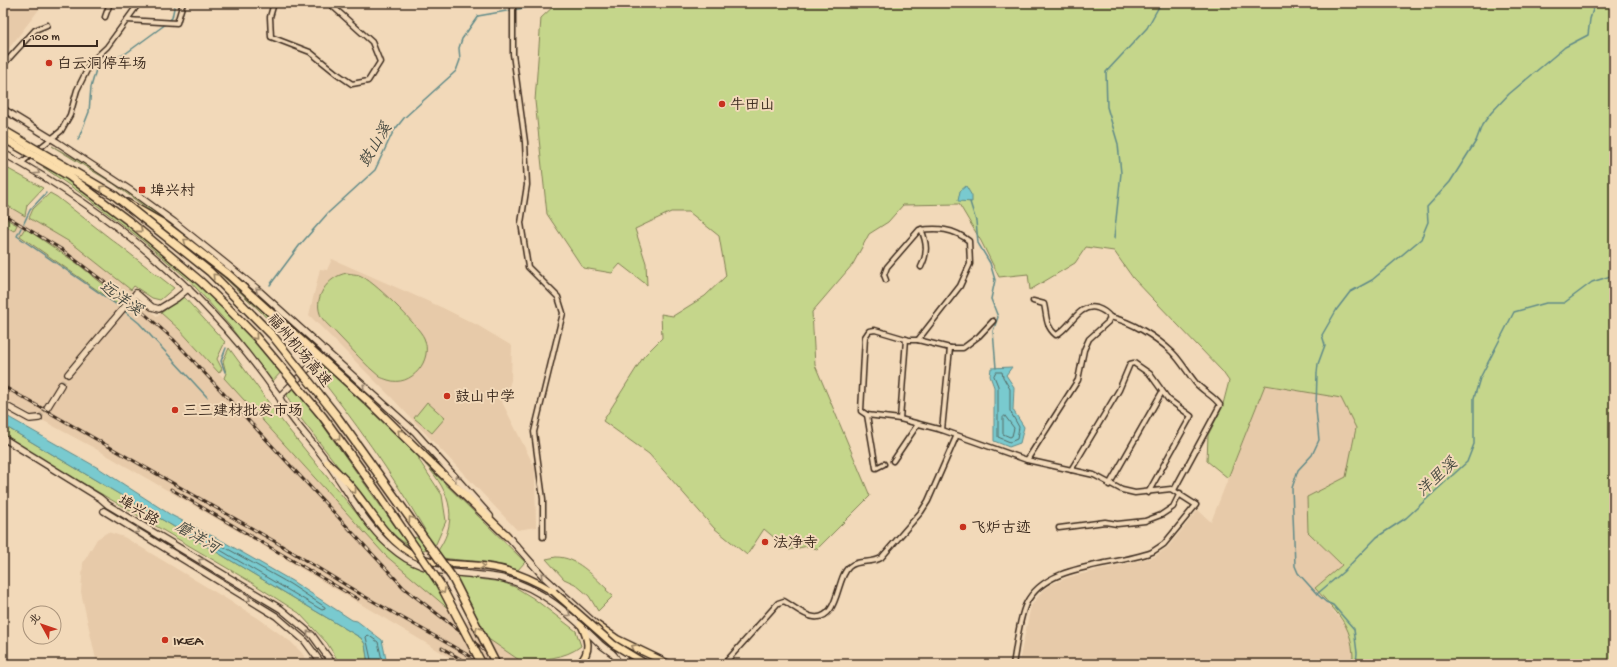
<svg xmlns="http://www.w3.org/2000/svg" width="1617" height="667" font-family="'Gochi Hand','LXGW WenKai TC',sans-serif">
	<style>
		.built { fill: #e7caa9 }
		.green { fill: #c5d68b; stroke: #808054 }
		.water { fill: #79cacf; stroke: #608a88 }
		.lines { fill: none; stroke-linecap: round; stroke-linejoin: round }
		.shore { stroke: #546a65; stroke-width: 1 }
		.stream { stroke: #608a88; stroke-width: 1.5 }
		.secondary-tunnel { stroke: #cdb69a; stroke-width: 5.5; stroke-dasharray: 5.5 3; stroke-linecap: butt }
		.street-casing { stroke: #3b2a1e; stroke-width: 7 }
		.secondary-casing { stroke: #3b2a1e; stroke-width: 8 }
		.primary-casing { stroke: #3b2a1e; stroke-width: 9 }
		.highway-casing { stroke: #3b2a1e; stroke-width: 10 }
		.street { stroke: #f2d9b9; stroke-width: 4 }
		.secondary { stroke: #f2d9b9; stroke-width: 5.5 }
		.primary { stroke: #fbddab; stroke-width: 6 }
		.highway { stroke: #fbddab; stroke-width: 7 }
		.rail-casing { stroke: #3b2a1e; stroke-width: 3 }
		.rail { stroke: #f2d9b9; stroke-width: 1.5; stroke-dasharray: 4.5; stroke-linecap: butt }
		.primary-bridge-casing { stroke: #3b2a1e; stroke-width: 9; stroke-linecap: butt }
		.highway-bridge-casing { stroke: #3b2a1e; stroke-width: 10; stroke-linecap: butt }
		.primary-bridge { stroke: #fbddab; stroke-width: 6 }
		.highway-bridge { stroke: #fbddab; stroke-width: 7 }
		.oneway { stroke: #96826c }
		.oneway2 { stroke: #9b8464 }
		.poi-dot { fill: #c8321e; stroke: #f2d9b9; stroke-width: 1.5 }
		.labels { text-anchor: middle; stroke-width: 4; stroke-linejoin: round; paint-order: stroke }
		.poi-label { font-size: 15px; fill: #3b2a1e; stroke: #f2d9b9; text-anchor: start }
		.street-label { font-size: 15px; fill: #3b2a1e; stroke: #f2d9b9 }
		.water-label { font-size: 16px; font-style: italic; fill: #474a41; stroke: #f2d9b9 }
	</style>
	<rect width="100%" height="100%" fill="#f2d9b9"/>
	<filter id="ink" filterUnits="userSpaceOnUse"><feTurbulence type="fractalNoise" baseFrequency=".025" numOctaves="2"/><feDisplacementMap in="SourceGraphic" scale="8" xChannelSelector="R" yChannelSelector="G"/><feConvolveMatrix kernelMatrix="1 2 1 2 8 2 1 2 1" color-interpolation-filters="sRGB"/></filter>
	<g filter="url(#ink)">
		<g class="built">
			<polygon points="3,3 44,3 3,56"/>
			<polygon points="3,203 73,244 131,290 132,291 130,297 139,298 157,317 161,313 179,329 385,555 451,611 522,662 512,664 461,664 248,537 96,449 3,399"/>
			<polygon points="332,259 443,308 477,325 512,346 511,380 507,394 501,400 535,468 536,527 517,530 392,398 309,315 320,269 327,270"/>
			<polygon points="1265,385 1341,398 1356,428 1346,477 1307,497 1308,532 1342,565 1315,588 1348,629 1353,641 1353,657 1344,664 1025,664 1019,662 1031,606 1043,590 1051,584 1069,577 1154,557 1168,547 1198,510 1211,522"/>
			<polygon points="108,532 124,537 258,618 291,642 302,653 309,664 97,664 81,592 83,563 97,539"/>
		</g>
		<g class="green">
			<path d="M557,3h1057v661h-270l9,-7c-1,-33 -17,-45 -38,-69l27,-23 -34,-33 -1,-35 39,-20 10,-49 -15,-30 -76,-13 -37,93 -21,-17 1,-26 14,-27 7,-27 -7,-10 -89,-93 -19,-27 -28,-4 -11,16 -45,27 -2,-16 -29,3 -18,-36 -22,-37 -56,1 -15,17 -19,12 -16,30 -41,48 3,53 55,131 -53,53 -9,-3 -19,4 -25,-21 -17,26 -33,-27 -65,-74 -46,-33 41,-65 18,-18 -1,-24 12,2 32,-20 21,-20 -7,-40 -30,-24h-18l-36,17 11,34 1,22 -27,-21 -8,9 -29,-5 -36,-54 -12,-113 6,-83z"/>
			<polygon points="52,146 101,173 130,193 236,274 310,340 308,342 219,262 114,184"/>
			<polygon points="3,166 43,188 27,205 25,216 3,203"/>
			<polygon points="43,167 62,176 101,202 195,280 237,320 282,371 272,382 229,325 189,280 142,240 86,197"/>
			<polygon points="50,193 57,197 174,288 160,300 152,298 134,286 131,290 73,244 29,218 33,209"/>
			<polygon points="3,217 17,225 14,231 3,225"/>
			<polygon points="25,228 78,264 124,301 120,306 20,236"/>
			<polygon points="215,269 304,348 299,353 259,310"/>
			<path d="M347,273c4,1 9,1 12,2 13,4 60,51 65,63 10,22 -13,50 -36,42 -3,-1 -6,-2 -8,-3 -15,-12 -28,-28 -41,-41 -5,-6 -13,-12 -17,-18 -11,-19 6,-42 25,-45z"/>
			<polygon points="183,296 225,342 217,359 222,369 219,373 179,329 161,313"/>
			<polygon points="229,348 285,425 374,535 394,551 427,569 451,611 385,555 224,378 226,373 223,361"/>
			<path d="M319,361l100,96v3l23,35 4,26 -10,23 -12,6 -15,-4 -21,-15 -96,-124 -5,-12 8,-9 109,153 14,-2 7,-7c-34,-57 -71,-111 -113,-162z"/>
			<polygon points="427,402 445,418 432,433 414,418"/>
			<polygon points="3,425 361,638 365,644 368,664 340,664 327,643 299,613 249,581 3,436"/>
			<path d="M425,464l100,98 -8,9c-25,-13 -57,-8 -83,-15 26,-33 18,-63 -9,-92z"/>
			<path d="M556,557c21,0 36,18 51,32l-1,1 7,6 -15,15 -9,-15 -14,-12 -11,-5 -18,-20z"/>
			<path d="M456,576l46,6 13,5 18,11 43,33 5,15c-16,13 -39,13 -59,16l-38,-26z"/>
		</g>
		<g class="water">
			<polygon points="966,186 972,196 972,202 958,201 960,191"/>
			<polygon points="1012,367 1006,375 1014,387 1013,410 1024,427 1020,443 1009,447 994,441 994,387 990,376 991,368"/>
			<polygon points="3,414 100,469 171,515 224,542 292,581 352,620 357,621 382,640 387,664 368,664 365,644 361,638 3,425"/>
		</g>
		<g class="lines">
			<g class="shore">
				<polygon points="996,372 1002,372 1003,377 1010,389 1010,411 1019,427 1017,439 1010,442 998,437 998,386 994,376"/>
				<polygon points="1005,416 1014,428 1012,436 1010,437 1003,434 1003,418"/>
				<polygon points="212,540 290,584 325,607 325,609 322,610 210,544 209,541"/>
				<polyline points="372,664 366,637 368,635 378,642 383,664"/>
			</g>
			<g class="stream">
				<polyline points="168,21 172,18 175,3"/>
				<polyline points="78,140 89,112 91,87 97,66 125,54 166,24"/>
				<polyline points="970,202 976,221 978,243 990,263 995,280 991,299 998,317 993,331 996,368"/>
				<polyline points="24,223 30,210 46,193"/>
				<polyline points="21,228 17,236 117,305 139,323 207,397"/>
				<polyline points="1114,238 1121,173 1118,144 1107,107 1106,72 1147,28 1161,3"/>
				<polyline points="270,285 299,246 328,213 375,170 393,132 404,118 456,71 460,60 459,48 462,39 478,16 529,7 533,3"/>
				<polyline points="225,372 221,361 226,348"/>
				<polyline points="1317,594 1298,573 1295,566 1292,488 1298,470 1312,455 1319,440 1316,409 1317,373 1318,364 1325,345 1322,335 1337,309 1350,292 1372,280 1421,239 1428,222 1427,207 1450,182 1476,141 1482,125 1491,113 1509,94 1565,47 1588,35 1590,19 1595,3"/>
				<polyline points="1356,664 1357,653 1354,629 1333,605 1326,602 1317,594 1343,572 1377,537 1406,518 1467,462 1474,444 1474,398 1480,378 1514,312 1546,303 1564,303 1592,282 1614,275"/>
			</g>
			<g class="secondary-tunnel">
				<polyline points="61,385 68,374"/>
				<polyline points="39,418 47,408"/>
			</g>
			<g class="street-casing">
				<g id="street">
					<polyline points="274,3 270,17 271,37 310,52 336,73 352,84 368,81 380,62 372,42 329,3"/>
					<polyline points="513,7 513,54 525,142 527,185 521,223 528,267 558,297 563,313 534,432 543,499 543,537"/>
					<polyline points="105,17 110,3"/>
					<polyline points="127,20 177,23 183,3"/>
					<polyline points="3,65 35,30 47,25"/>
					<polyline points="21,163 61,131 70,115 77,90 91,62 107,47 139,3"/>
					<path d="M921,267c7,-14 6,-24 0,-38"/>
					<path d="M886,280l-2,-5 3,-8 32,-37c19,-2 34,-2 50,11l1,23 -10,22 -42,54"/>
					<path d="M1110,317c22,5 45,19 62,35 9,9 15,20 23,30 7,9 18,13 25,23l-46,85"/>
					<path d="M993,321l-14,15 -16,12h-13l-32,-8h-9l-34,-10 -6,1 -4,6 -4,74 6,4 33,4 42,11 85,30 67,15 28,15 13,3 36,-4 25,16 -32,39 -12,8c-38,15 -106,10 -126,52 -8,18 -9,41 -13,60"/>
					<polyline points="867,415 876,468 884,464"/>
					<polyline points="900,419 906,339"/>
					<polyline points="942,430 950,348"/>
					<path d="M1027,460l51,-80 6,-30 5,-11 19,-17 2,-5c-3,-4 -7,-7 -13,-9 -19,-5 -26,20 -41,27 -11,-9 -9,-19 -12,-31l-11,-3"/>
					<polyline points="893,461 918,424"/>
					<polyline points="1071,470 1119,390 1130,364 1134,363 1150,374 1168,399 1191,416 1148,493"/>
					<polyline points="1109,485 1162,392"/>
					<polyline points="1059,528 1105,522 1117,524 1145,521 1161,515 1173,507 1180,493"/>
					<path d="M724,664l54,-61 6,-2c9,5 20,15 30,16 25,3 22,-39 35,-50 9,-8 22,-3 32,-9l40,-46 7,-11 28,-64"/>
				</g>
			</g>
			<g class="secondary-casing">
				<g id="secondary">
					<polyline points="3,109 57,142 130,190 174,222 256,288 415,432 490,516"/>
					<path d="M3,153c112,62 201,137 275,242 3,5 5,10 8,14 12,19 28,34 41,53 22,30 40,68 71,91 31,24 68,18 103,25 40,9 71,38 99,66 10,9 13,7 20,20"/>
					<polyline points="132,299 136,293 152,307 159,309 177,298 189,288"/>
					<polyline points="68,374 127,304"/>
					<polyline points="279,397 326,351"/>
					<polyline points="47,408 61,385"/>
					<polyline points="3,409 8,407 30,419 39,418"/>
					<polyline points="3,438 100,498 108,505 281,609 312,635 333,664"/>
					<polyline points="104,511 276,616 305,641 322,664"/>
					<polyline points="505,533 543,576 599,627"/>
					<polyline points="617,647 627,664"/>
				</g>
			</g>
			<g class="primary-casing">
				<g id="primary">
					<path d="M327,462c7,7 15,14 22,22 21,24 36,56 65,71 24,12 50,8 75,12 24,3 45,13 65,25"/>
					<polyline points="597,625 617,639 669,664"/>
					<path d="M579,664c13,-13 9,-25 2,-40"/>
				</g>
			</g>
			<g class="highway-casing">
				<g id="highway">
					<polyline points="127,203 162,223 228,274"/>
					<polyline points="428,460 507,536"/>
				</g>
			</g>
			<use href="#street" class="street"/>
			<use href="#secondary" class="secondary"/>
			<use href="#primary" class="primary"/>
			<use href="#highway" class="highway"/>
			<g class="rail-casing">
				<g id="rail">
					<polyline points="3,214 61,249 137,307 173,339 404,588 502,664"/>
					<polyline points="3,386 274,541 362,595 484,664"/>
					<polyline points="171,489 358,599"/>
					<polyline points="442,648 469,664"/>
				</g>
			</g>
			<use href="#rail" class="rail"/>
			<g class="primary-bridge-casing">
				<polyline id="primary-bridge" points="554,592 613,644 646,664"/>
			</g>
			<g class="highway-bridge-casing">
				<g id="highway-bridge">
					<polyline points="3,130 114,195 210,272 272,335 336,415 452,577 496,664"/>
					<polyline points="3,138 69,176 130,222 200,281 226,306 256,337 323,417 378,493 440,584 482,664"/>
					<polyline points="228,274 367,400 428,460"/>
				</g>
			</g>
			<use href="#primary-bridge" class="primary-bridge"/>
			<use href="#highway-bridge" class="highway-bridge"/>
		</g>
		<defs><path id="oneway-chevron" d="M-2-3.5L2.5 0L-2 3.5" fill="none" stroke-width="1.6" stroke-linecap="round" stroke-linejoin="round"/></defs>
		<g class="oneway">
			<use href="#oneway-chevron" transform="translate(37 172) rotate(32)"/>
			<use href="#oneway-chevron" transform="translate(258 290) rotate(-139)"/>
			<use href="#oneway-chevron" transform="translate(365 386) rotate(-137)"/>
			<use href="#oneway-chevron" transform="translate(457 478) rotate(-133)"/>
			<use href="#oneway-chevron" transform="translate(137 531) rotate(32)"/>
			<use href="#oneway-chevron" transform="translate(201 561) rotate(-149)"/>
			<use href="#oneway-chevron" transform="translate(543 575) rotate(-135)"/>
			<use href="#oneway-chevron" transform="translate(248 599) rotate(31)"/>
			<use href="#oneway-chevron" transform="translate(568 614) rotate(38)"/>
			<use href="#oneway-chevron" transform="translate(309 633) rotate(-134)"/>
		</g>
		<g class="oneway2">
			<use href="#oneway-chevron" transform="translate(102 188) rotate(-149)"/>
			<use href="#oneway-chevron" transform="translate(140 230) rotate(40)"/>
			<use href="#oneway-chevron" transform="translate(186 241) rotate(-142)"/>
			<use href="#oneway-chevron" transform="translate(215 276) rotate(-134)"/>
			<use href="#oneway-chevron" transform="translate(255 337) rotate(48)"/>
			<use href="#oneway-chevron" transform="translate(400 432) rotate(-135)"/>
			<use href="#oneway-chevron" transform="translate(338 438) rotate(54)"/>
			<use href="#oneway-chevron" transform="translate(354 491) rotate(53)"/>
			<use href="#oneway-chevron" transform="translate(411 519) rotate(-126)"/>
			<use href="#oneway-chevron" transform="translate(482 566) rotate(5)"/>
			<use href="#oneway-chevron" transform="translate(443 591) rotate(62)"/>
			<use href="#oneway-chevron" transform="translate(478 629) rotate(-117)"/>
			<use href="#oneway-chevron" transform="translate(634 647) rotate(-154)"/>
		</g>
	</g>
	<g class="poi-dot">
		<circle cx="49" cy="63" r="4"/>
		<circle cx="722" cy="104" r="4"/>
		<rect x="138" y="186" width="8" height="8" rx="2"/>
		<circle cx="447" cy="396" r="4"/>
		<circle cx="175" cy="410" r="4"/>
		<circle cx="963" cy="527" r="4"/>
		<circle cx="765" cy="542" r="4"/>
		<circle cx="165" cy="640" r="4"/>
	</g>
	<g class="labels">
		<g class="poi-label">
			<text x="57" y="68">白云洞停车场</text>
			<text x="730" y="109">牛田山</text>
			<text x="150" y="195">埠兴村</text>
			<text x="455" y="401">鼓山中学</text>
			<text x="183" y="415">三三建材批发市场</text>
			<text x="971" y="532">飞炉古迹</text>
			<text x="773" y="547">法净寺</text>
			<text x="173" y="645">IKEA</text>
		</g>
		<g class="street-label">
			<text transform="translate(300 350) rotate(50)" y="5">福州机场高速</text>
			<text transform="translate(139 510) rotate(31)" y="5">埠兴路</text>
		</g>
		<g class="water-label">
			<text transform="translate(374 144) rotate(-59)" y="6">鼓山溪</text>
			<text transform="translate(122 297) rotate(36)" y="6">远洋溪</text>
			<text transform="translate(1436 476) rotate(-43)" y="6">洋里溪</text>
			<text transform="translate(198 536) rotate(31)" y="6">磨洋河</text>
		</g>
	</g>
	<rect width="1617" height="667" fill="none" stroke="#f2d9b9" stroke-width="16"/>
	<rect x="8" y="8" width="1601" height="651" fill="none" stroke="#3b2a1e" stroke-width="1.5" filter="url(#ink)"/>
	<g transform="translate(42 625) rotate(310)"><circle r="19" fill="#f2d9b9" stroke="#a9937b"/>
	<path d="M0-3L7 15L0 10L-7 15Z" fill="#c8321e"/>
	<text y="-6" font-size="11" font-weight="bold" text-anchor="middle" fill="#3b2a1e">北</text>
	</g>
	<path d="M24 40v6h73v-6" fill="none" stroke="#3b2a1e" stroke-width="2"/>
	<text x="30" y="40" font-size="12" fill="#3b2a1e" stroke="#f2d9b9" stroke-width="3" paint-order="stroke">100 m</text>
</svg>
